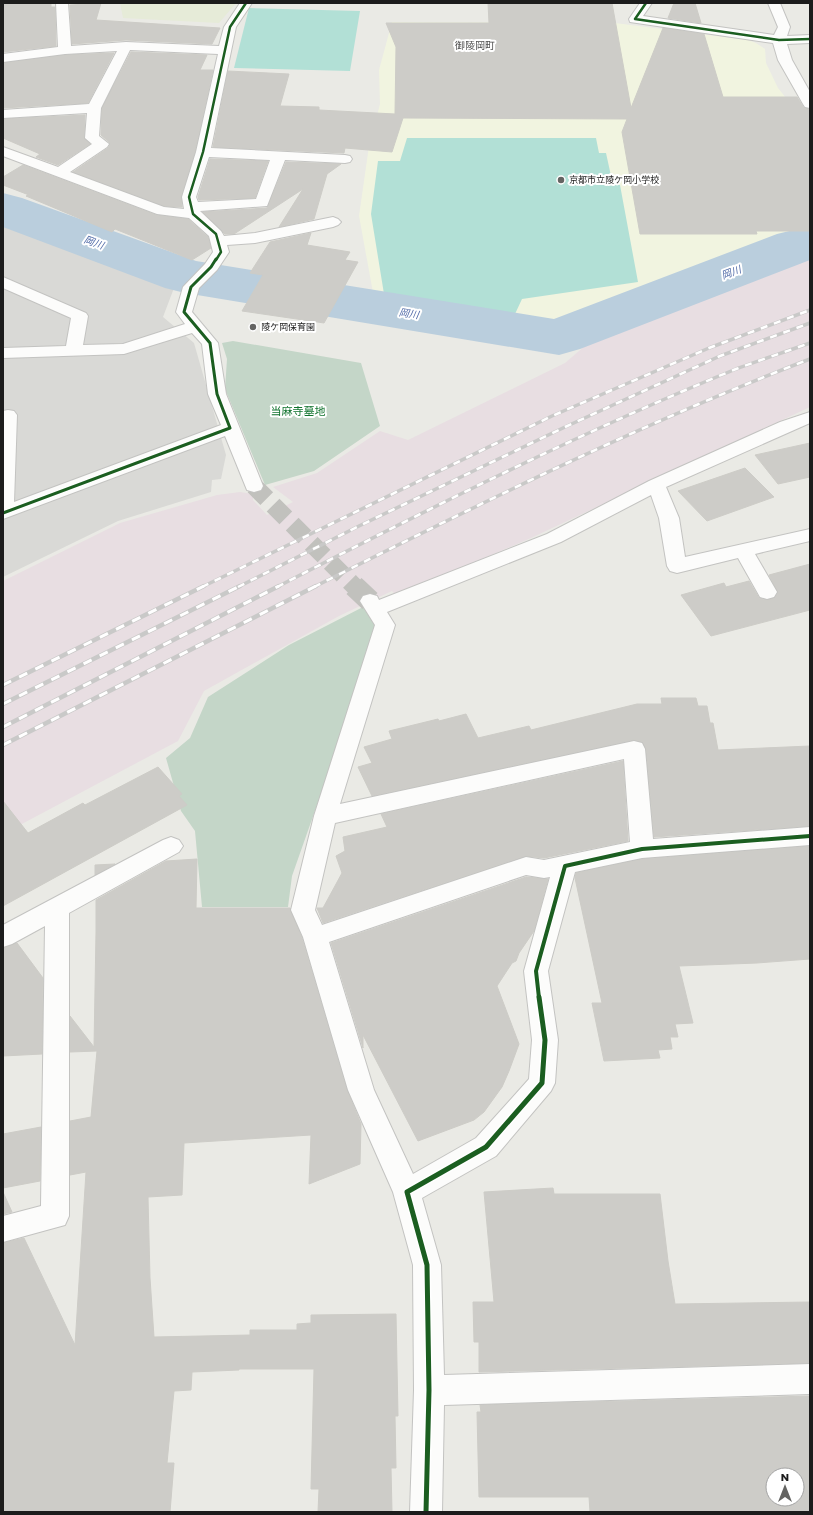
<svg xmlns="http://www.w3.org/2000/svg" width="813" height="1515" font-family="Poppins,'Noto Sans JP',sans-serif">
	<style>
		.residential { fill: #d9d9d6 }
		.industrial { fill: #e8dee2 }
		.education { fill: #f1f4e0 }
		.farmland { fill: #e6ebd8 }
		.cemetery { fill: #c4d6c8 }
		.pitch { fill: #b2e0d6 }
		.lines { fill: none; stroke-linecap: round; stroke-linejoin: round }
		.river { fill: #bacedd; fill-rule: evenodd }
		.building { fill: #cdccc8; stroke: #cdccc7; fill-rule: evenodd }
		.minor-tunnel-far1 { stroke: #c1c1bd; stroke-width: 18; stroke-dasharray: 18 9; stroke-linecap: butt }
		.minor-tunnel { stroke: #c1c1bd; stroke-width: 22; stroke-dasharray: 22 11; stroke-linecap: butt }
		.minor-casing { stroke: #c3c3c1; stroke-width: 2 }
		.minor { fill: #fcfcfb; fill-rule: evenodd }
		.rail-far1-casing { stroke: #c9c9c8; stroke-width: 3.5 }
		.rail-casing { stroke: #c9c9c8; stroke-width: 4.5 }
		.rail-far1 { stroke: #fff; stroke-width: 2.5; stroke-dasharray: 7; stroke-linecap: butt }
		.rail { stroke: #fff; stroke-width: 3; stroke-dasharray: 9; stroke-linecap: butt }
		.cycleway-far3-casing { stroke: #fff; stroke-width: 4 }
		.cycleway-far2-casing { stroke: #fff; stroke-width: 5 }
		.cycleway-far1-casing { stroke: #fff; stroke-width: 6 }
		.cycleway-casing { stroke: #fff; stroke-width: 8 }
		.cycleway-far3 { stroke: #1b5e20; stroke-width: 2.5 }
		.cycleway-far2 { stroke: #1b5e20; stroke-width: 3 }
		.cycleway-far1 { stroke: #1b5e20; stroke-width: 4 }
		.cycleway { stroke: #1b5e20; stroke-width: 5 }
		.poi-dot { fill: #646462; stroke: #fff; stroke-width: 1.5 }
		.labels { text-anchor: middle; stroke-width: 4; stroke-linejoin: round; paint-order: stroke }
		.far-poi-label { font-size: 9px; fill: #1c1c1c; stroke: #fff; text-anchor: start }
		.far-neighbourhood-label { font-size: 10px; fill: #4f4f4f; stroke: #fff }
		.far-water-label { font-size: 10px; font-style: italic; fill: #4e68a6; stroke: #fff }
		.park-label { font-size: 11px; fill: #11732e; stroke: #fff }
	</style>
	<rect width="100%" height="100%" fill="#eaeae5"/>
	<polygon class="residential" points="3,217 177,280 163,317 194,343 226,455 221,479 212,480 211,492 118,521 3,577"/>
	<polygon class="industrial" points="810,251 810,407 531,538 396,596 392,591 339,616 204,691 178,741 3,834 3,581 120,523 217,495 240,492 253,494 253,500 267,515 293,502 273,487 317,473 380,431 408,440 565,363 600,333 759,267"/>
	<polygon class="education" points="392,22 615,23 748,40 756,43 765,49 766,63 778,88 810,128 776,201 794,241 565,331 374,298 359,216 369,146 380,104 379,70"/>
	<polygon class="farmland" points="120,3 236,3 219,23 123,18"/>
	<g class="cemetery">
		<polygon points="233,341 361,363 380,426 314,471 265,485 225,389 227,359 222,343"/>
		<polygon points="363,607 375,623 374,643 292,876 288,907 202,907 195,831 181,811 166,758 190,738 208,697 289,645"/>
	</g>
	<g class="pitch">
		<polygon points="249,8 360,11 350,71 234,68"/>
		<polygon points="407,138 596,138 599,153 606,153 613,185 620,185 638,282 522,299 515,314 384,294 371,214 378,161 400,161"/>
	</g>
	<g class="lines">
		<polygon class="river" points="3,193 22,198 196,261 554,319 777,234 810,226 810,260 580,349 559,355 185,293 165,288 3,227"/>
	</g>
	<g class="building">
		<polygon points="3,3 51,3 51,7 55,7 56,46 3,52"/>
		<polygon points="101,3 96,20 220,28 212,44 126,40 72,44 70,5"/>
		<polygon points="488,3 612,3 631,108 663,28 704,34 723,97 797,97 804,108 810,109 810,231 756,231 757,234 640,234 622,132 627,119 403,118 392,152 345,148 344,153 213,147 228,71 289,74 280,106 319,107 319,110 395,114 396,47 386,23 489,23"/>
		<polygon points="674,3 695,3 701,23 668,18"/>
		<polygon points="131,52 207,55 200,70 213,70 195,152 181,197 182,207 164,206 73,172 108,148 110,145 110,143 101,135 102,108"/>
		<polygon points="114,53 88,103 3,108 3,63 65,55"/>
		<polygon points="85,115 84,138 90,144 58,165 36,157 40,154 3,138 3,119"/>
		<polygon points="210,159 268,161 255,198 199,200 198,197"/>
		<polygon points="286,162 341,164 327,174 314,219 279,227 303,189 234,234 225,234 203,212 267,208"/>
		<polygon points="23,165 156,215 188,219 208,237 211,248 192,260 115,229 112,232 26,196 29,195 3,185 3,177"/>
		<polygon points="311,233 307,245 350,252 345,260 358,262 324,323 242,311 263,275 250,273 270,242"/>
		<polygon points="810,443 810,477 778,484 755,455"/>
		<polygon points="745,468 774,497 707,521 678,491"/>
		<polygon points="810,564 810,610 711,636 681,595 724,583 726,587 749,581 759,598 767,600 774,598 778,593 769,575"/>
		<polygon points="661,698 696,698 698,706 707,706 710,723 713,723 718,750 810,746 810,826 654,837 646,749 642,742 634,740 372,796 358,767 372,763 364,747 392,739 389,731 438,719 439,721 466,714 478,738 529,726 531,730 637,704 662,704"/>
		<polygon points="623,761 628,841 544,858 526,856 323,923 317,908 323,908 342,873 336,856 345,851 343,837 387,827 381,814"/>
		<polygon points="158,767 182,794 179,796 187,805 3,906 3,801 28,833 83,803 85,805"/>
		<polygon points="810,846 810,959 757,963 679,966 693,1023 675,1024 678,1037 670,1037 672,1049 658,1050 660,1058 604,1061 592,1003 602,1003 575,878 576,873 642,859"/>
		<polygon points="197,859 196,908 290,908 302,938 347,1090 361,1124 360,1164 309,1184 311,1135 184,1143 182,1195 148,1197 150,1278 154,1337 250,1335 250,1330 297,1330 297,1324 311,1323 311,1315 396,1314 398,1416 395,1416 396,1468 391,1468 392,1512 318,1512 319,1489 311,1489 314,1369 239,1369 239,1370 192,1372 191,1390 174,1391 167,1463 174,1463 170,1512 3,1512 3,1243 24,1238 75,1345 86,1172 70,1175 70,1121 91,1117 97,1051 70,1052 70,1016 94,1047 96,932 96,900 166,861"/>
		<polygon points="115,864 95,875 95,865"/>
		<polygon points="526,877 548,879 534,931 519,953 516,961 512,963 497,986 519,1044 509,1071 502,1087 484,1112 474,1120 418,1141 363,1035 363,1048 331,943"/>
		<polygon points="17,943 43,978 42,1054 3,1056 3,948"/>
		<polygon points="41,1127 40,1181 3,1188 3,1134"/>
		<polygon points="553,1188 554,1194 660,1194 668,1261 675,1304 810,1302 810,1363 479,1372 479,1342 474,1342 473,1302 494,1302 484,1192"/>
		<polygon points="3,1192 12,1212 3,1214"/>
		<path d="M810,1396v116h-220l-1,-15h-110l-2,-85h4l-1,-7zM773,1475h24v24h-24z"/>
	</g>
	<g class="lines">
		<polyline class="minor-tunnel-far1" points="254,486 355,587"/>
		<polyline class="minor-tunnel" points="354,586 370,601"/>
		<g class="minor-casing">
			<g id="minor">
				<path d="M56,3h12l3,43 55,-4 93,4 5,-19 16,-24h12l-16,24 -25,121 134,7 5,1 2,3 -2,3 -5,1 -60,-3 -18,46 -67,5 21,20 3,5 31,-3 78,-16 5,2 3,3 -3,3 -5,2 -78,16 -28,2 2,7 -12,18 -18,18 -7,24 26,31 8,51 37,92 -2,4 -7,2 -7,-2 -22,-54 -222,83v-108l5,-1 6,1 3,4 -3,87 207,-77 -13,-31 -6,-50 -10,-11 -68,21 -121,4v-10l63,-2 5,-28 -68,-30v-11l83,36 2,3 -5,29 40,-1 62,-20 -9,-12 7,-25 22,-23 8,-12 -4,-16 -20,-18 -32,-4 -154,-58v-9l55,20 34,-23 -7,-6 2,-25 -84,5v-8l86,-6 28,-53 -52,3 -62,8v-8l55,-7zM130,50l88,4 -22,98 -14,45 2,12 -20,-2 -94,-35 37,-25 2,-3 -10,-8 2,-28zM209,157l61,3 -14,39 -58,3 -2,-5z"/>
				<polygon points="640,3 652,3 643,16 774,35 778,27 768,3 780,3 790,27 787,36 810,35 810,43 787,44 792,60 810,92 810,108 805,107 803,104 778,60 773,43 630,22 629,19"/>
				<path d="M810,412v11l-144,64 13,31 6,39 125,-28v12l-55,13 22,38 -3,5 -7,2 -7,-2 -22,-39 -61,15 -7,-2 -3,-5 -8,-48 -8,-23 -90,47 -174,70 8,13 -55,179 294,-63 8,2 3,6 8,90 157,-12v18l-168,13 -67,14 -27,99 10,69 -3,43 -4,8 -55,65 -74,42 19,67 3,110 366,-11v30l-366,11 -2,107h-32l4,-122 -1,-125 -20,-73 -45,-102 -45,-153 -12,-27 23,-94 61,-191 -15,-24 3,-5 7,-2 7,2 2,4 168,-66 102,-53 131,-59zM624,759l6,83 -86,18 -18,-3 -204,68 -7,-15 20,-87zM526,875l18,3 6,-1 -26,94 8,69 -3,39 -53,59 -63,36 -39,-84 -45,-148z"/>
				<polygon points="171,837 179,840 183,846 179,852 69,913 69,1216 65,1225 3,1242 3,1216 41,1206 45,926 12,944 3,947 3,925 163,840"/>
			</g>
		</g>
		<use href="#minor" class="minor"/>
		<g class="rail-far1-casing">
			<g id="rail-far1">
				<polyline points="202,587 552,416 709,348 810,310"/>
				<polyline points="238,587 359,526 565,427 720,356 810,323"/>
				<path d="M277,587c151,-78 302,-154 459,-218 24,-9 49,-17 74,-26"/>
				<path d="M314,587c163,-82 326,-163 496,-228"/>
			</g>
		</g>
		<g class="rail-casing">
			<g id="rail">
				<polyline points="3,685 204,586"/>
				<polyline points="3,704 240,586"/>
				<polyline points="3,727 279,586"/>
				<polyline points="3,745 316,586"/>
			</g>
		</g>
		<use href="#rail-far1" class="rail-far1"/>
		<use href="#rail" class="rail"/>
		<g class="cycleway-far3-casing">
			<g id="cycleway-far3">
				<polyline points="646,3 635,19 779,40 810,39"/>
				<polyline points="216,260 221,252 216,234 193,214 189,197 203,152 230,27 246,3"/>
			</g>
		</g>
		<g class="cycleway-far2-casing">
			<polyline id="cycleway-far2" points="3,513 230,428 217,394 210,343 184,312 191,287 211,267 216,259"/>
		</g>
		<g class="cycleway-far1-casing">
			<polyline id="cycleway-far1" points="539,998 536,971 565,866 642,849 810,836"/>
		</g>
		<g class="cycleway-casing">
			<polyline id="cycleway" points="426,1512 429,1390 427,1265 407,1192 486,1147 542,1083 545,1040 539,997"/>
		</g>
		<use href="#cycleway-far3" class="cycleway-far3"/>
		<use href="#cycleway-far2" class="cycleway-far2"/>
		<use href="#cycleway-far1" class="cycleway-far1"/>
		<use href="#cycleway" class="cycleway"/>
	</g>
	<g class="poi-dot">
		<circle cx="561" cy="180" r="4"/>
		<circle cx="253" cy="327" r="4"/>
	</g>
	<g class="labels">
		<g class="far-poi-label">
			<text x="569" y="183">京都市立陵ケ岡小学校</text>
			<text x="261" y="330">陵ケ岡保育園</text>
		</g>
		<g class="far-neighbourhood-label">
			<text x="475" y="49">御陵岡町</text>
		</g>
		<g class="far-water-label">
			<text transform="translate(94 242) rotate(20)" y="4">岡川</text>
			<text transform="translate(731 272) rotate(-21)" y="4">岡川</text>
			<text transform="translate(409 313) rotate(9)" y="4">岡川</text>
		</g>
		<g class="park-label">
			<text x="298" y="415">当麻寺墓地</text>
		</g>
	</g>
	<rect width="813" height="1515" fill="none" stroke="#1c1c1c" stroke-width="8"/>
	<g transform="translate(785 1487)"><circle r="19" fill="#ffffff" stroke="#a4a4a4"/>
	<path d="M0-3L7 15L0 10L-7 15Z" fill="#646462"/>
	<text y="-6" font-size="11" font-weight="bold" text-anchor="middle" fill="#1c1c1c">N</text>
	</g>
</svg>
